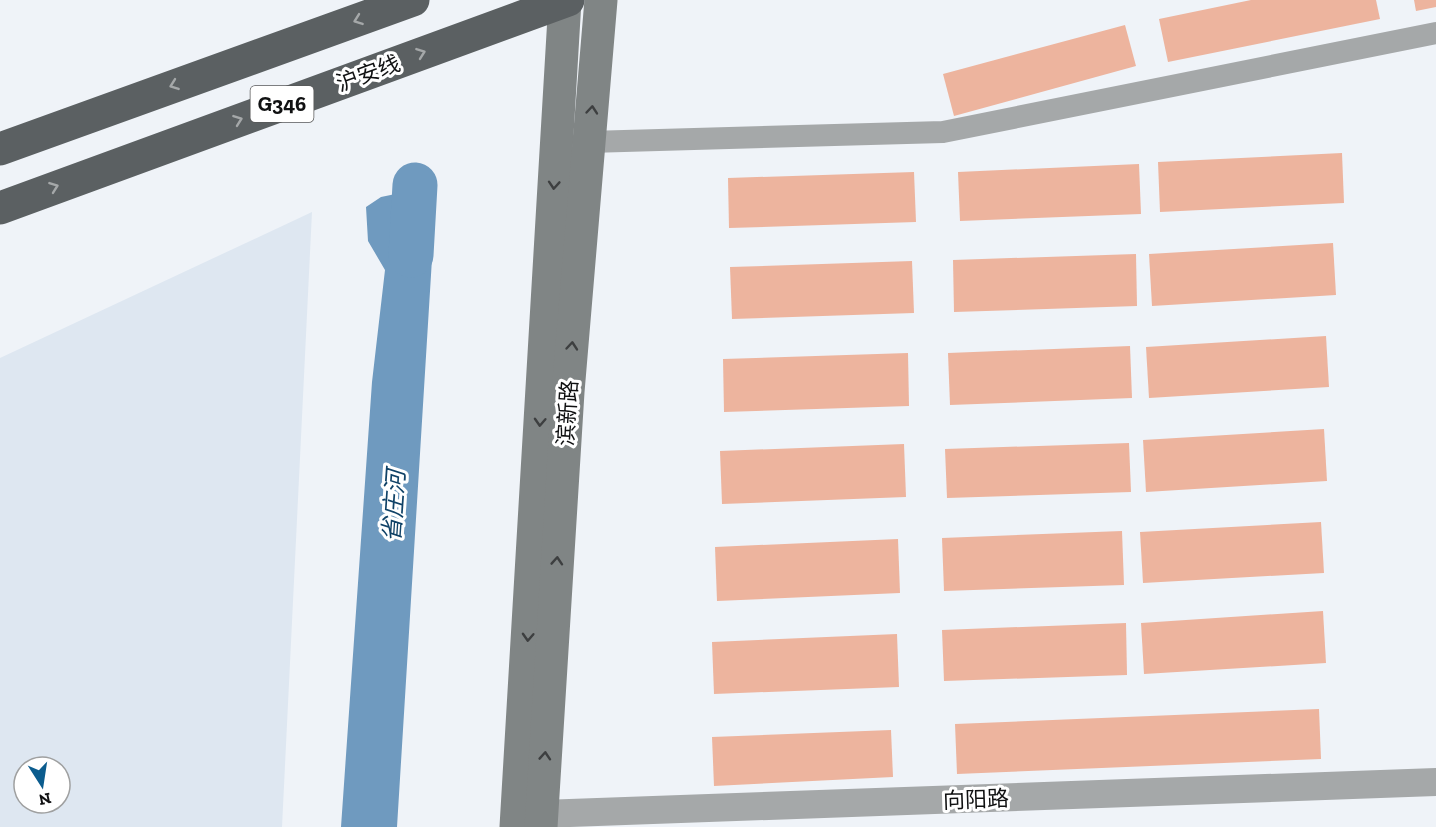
<svg xmlns="http://www.w3.org/2000/svg" width="1436" height="827" font-family="'Zilla Slab','Noto Sans SC',serif">
	<style>
		.built { fill: #dee7f1; fill-rule: evenodd }
		.water { fill: #6f9abf }
		.lines { fill: none; stroke-linecap: round; stroke-linejoin: round }
		.river { stroke: #6f9abf; stroke-width: 45 }
		.building { fill: #edb49e }
		.minor { stroke: #a5a8a9; stroke-width: 22 }
		.tertiary { stroke: #a5a8a9; stroke-width: 28 }
		.secondary { stroke: #808585; stroke-width: 33 }
		.trunk { stroke: #5b6062; stroke-width: 33 }
		.oneway { stroke: #a5a8a9 }
		.oneway2 { stroke: #3d3f40 }
		.labels { text-anchor: middle; stroke-width: 6; stroke-linejoin: round; paint-order: stroke }
		.shield { fill: #fff; stroke: #585859; stroke-width: 1.5 }
		.shield-label { font-size: 21px; font-weight: bold; fill: #101112 }
		.street-label { font-size: 22px; fill: #101112; stroke: #fff }
		.water-label { font-size: 24px; font-style: italic; fill: #104267; stroke: #fff }
	</style>
	<rect width="100%" height="100%" fill="#eff3f8"/>
	<path class="built" d="M312,212l-30,615h-282v-469zM24,767h36v36h-36z"/>
	<polygon class="water" points="410,191 435,210 397,827 341,827 372,382 385,270 368,241 366,207 381,197"/>
	<g class="lines">
		<polyline class="river" points="411,255 415,185"/>
	</g>
	<g class="building">
		<polygon points="1251,0 1376,0 1380,19 1168,62 1159,19"/>
		<polygon points="1414,0 1436,0 1436,7 1416,11"/>
		<polygon points="1125,25 1136,66 954,116 943,74"/>
		<polygon points="1342,153 1344,203 1160,212 1158,162"/>
		<polygon points="1139,164 1141,214 960,221 958,172"/>
		<polygon points="914,172 916,222 729,228 728,178"/>
		<polygon points="1333,243 1336,295 1152,306 1149,254"/>
		<polygon points="1136,254 1137,306 954,312 953,260"/>
		<polygon points="912,261 914,313 732,319 730,267"/>
		<polygon points="1326,336 1329,387 1149,398 1146,347"/>
		<polygon points="1130,346 1132,398 950,405 948,353"/>
		<polygon points="908,353 909,406 724,412 723,359"/>
		<polygon points="1324,429 1327,481 1146,492 1143,440"/>
		<polygon points="1129,443 1131,492 947,498 945,449"/>
		<polygon points="904,444 906,497 722,504 720,451"/>
		<polygon points="1321,522 1324,573 1143,583 1140,532"/>
		<polygon points="1122,531 1124,585 944,591 942,538"/>
		<polygon points="898,539 900,593 717,601 715,547"/>
		<polygon points="1323,611 1326,663 1144,674 1141,623"/>
		<polygon points="1126,623 1127,675 944,681 942,630"/>
		<polygon points="897,634 899,687 714,694 712,642"/>
		<polygon points="1319,709 1321,759 957,774 955,724"/>
		<polygon points="891,730 893,777 714,786 712,737"/>
	</g>
	<g class="lines">
		<polyline class="minor" points="589,142 943,132 1436,33"/>
		<polyline class="tertiary" points="521,810 542,814 1436,782"/>
		<g class="secondary">
			<polyline points="516,827 565,0"/>
			<polyline points="541,827 568,392 601,0"/>
		</g>
		<g class="trunk">
			<polyline points="0,149 413,0"/>
			<polyline points="0,208 568,0"/>
		</g>
	</g>
	<defs><path id="oneway-chevron" d="M-2-3.5L2.5 0L-2 3.5" fill="none" stroke-width="1.6" stroke-linecap="round" stroke-linejoin="round" transform="scale(1.5)"/></defs>
	<g class="oneway">
		<use href="#oneway-chevron" transform="translate(358 20) rotate(160)"/>
		<use href="#oneway-chevron" transform="translate(421 53) rotate(-20)"/>
		<use href="#oneway-chevron" transform="translate(174 85) rotate(160)"/>
		<use href="#oneway-chevron" transform="translate(238 120) rotate(-20)"/>
		<use href="#oneway-chevron" transform="translate(54 187) rotate(-20)"/>
	</g>
	<g class="oneway2">
		<use href="#oneway-chevron" transform="translate(592 110) rotate(-85)"/>
		<use href="#oneway-chevron" transform="translate(554 185) rotate(94)"/>
		<use href="#oneway-chevron" transform="translate(572 346) rotate(-85)"/>
		<use href="#oneway-chevron" transform="translate(540 422) rotate(93)"/>
		<use href="#oneway-chevron" transform="translate(557 561) rotate(-86)"/>
		<use href="#oneway-chevron" transform="translate(528 637) rotate(93)"/>
		<use href="#oneway-chevron" transform="translate(545 756) rotate(-86)"/>
	</g>
	<g class="labels">
		<rect class="shield" x="250.5" y="86" width="63" height="36" rx="4.5"/>
		<g class="shield-label">
			<text x="282" y="111">G346</text>
		</g>
		<g class="street-label">
			<text transform="translate(368 73) rotate(-20)" y="8">沪安线</text>
			<text transform="translate(567 413) rotate(-86)" y="8">滨新路</text>
			<text transform="translate(976 799) rotate(-2)" y="8">向阳路</text>
		</g>
		<g class="water-label">
			<text transform="translate(394 506) rotate(-86)" y="8">省庄河</text>
		</g>
	</g>
	<g transform="translate(42 785) rotate(168)"><circle r="28" fill="#ffffff" stroke="#9fa0a0" stroke-width="1.5"/>
	<path d="M0-4.5L10 22L0 15L-10 22Z" fill="#0b5c8e"/>
	<text y="-9" font-size="16" font-weight="bold" text-anchor="middle" fill="#101112">N</text>
	</g>
</svg>
